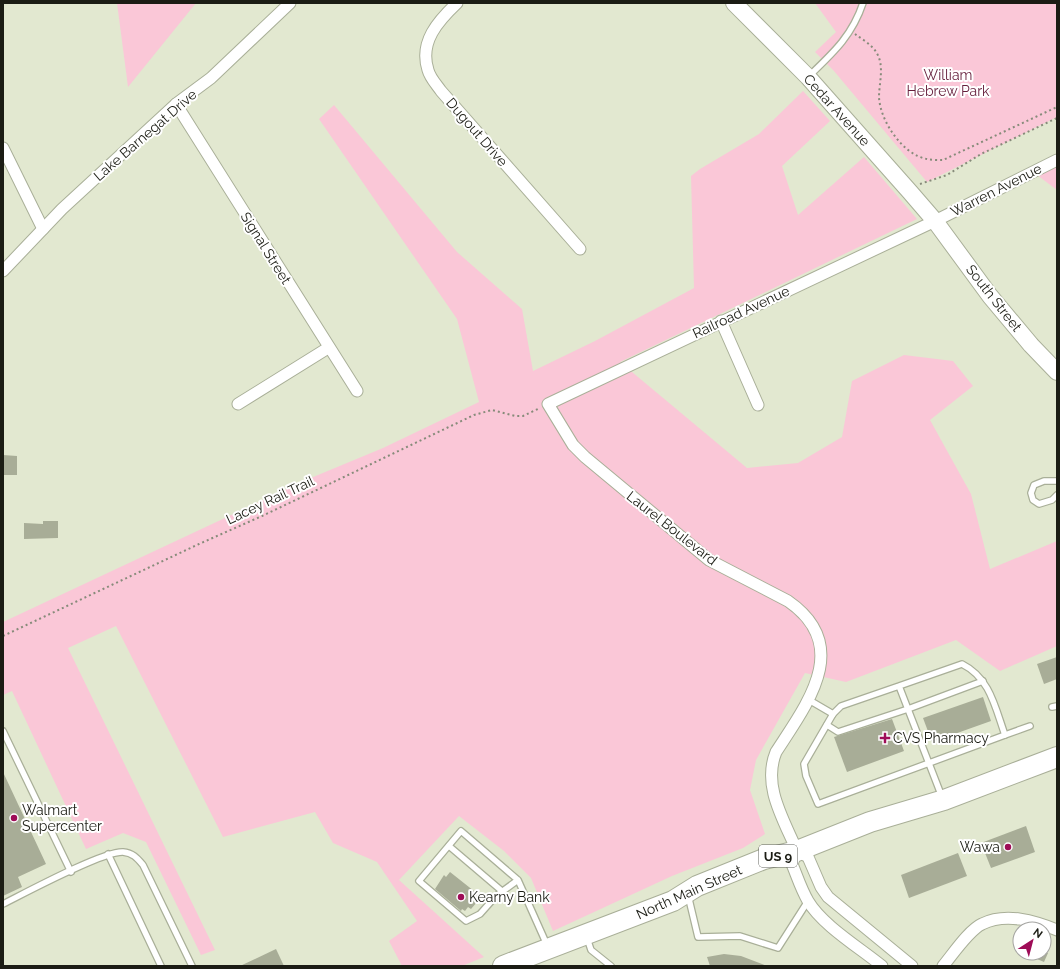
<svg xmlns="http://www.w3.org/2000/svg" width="1060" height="969" font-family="Raleway,sans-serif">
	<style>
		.green { fill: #fac7d7 }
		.building { fill: #a8ad97 }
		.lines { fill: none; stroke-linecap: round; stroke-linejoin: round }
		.lane-casing { stroke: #a9af98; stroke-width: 8 }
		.street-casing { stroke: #a9af98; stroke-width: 13 }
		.secondary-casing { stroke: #a9af98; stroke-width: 18 }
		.highway-casing { stroke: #a9af98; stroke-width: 22 }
		.path { stroke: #878b7a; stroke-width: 2; stroke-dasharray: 2 3; stroke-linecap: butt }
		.lane { stroke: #fff; stroke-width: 5.5 }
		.street { stroke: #fff; stroke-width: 11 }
		.secondary { stroke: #fff; stroke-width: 16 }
		.highway { stroke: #fff; stroke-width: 20 }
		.poi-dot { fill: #9e0c57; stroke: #fff; stroke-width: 1.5 }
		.labels { text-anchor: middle; stroke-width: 4; stroke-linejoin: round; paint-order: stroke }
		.shield { fill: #fff; stroke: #5f605a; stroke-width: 1 }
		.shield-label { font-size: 13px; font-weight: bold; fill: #1b1c14 }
		.park-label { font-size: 14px; fill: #651f3c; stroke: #fff }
		.street-label { font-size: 14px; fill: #1b1c14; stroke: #fff }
		.poi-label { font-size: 14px; fill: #1b1c14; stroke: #fff; text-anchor: start }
	</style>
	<rect width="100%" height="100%" fill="#e2e8d0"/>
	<g class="green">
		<polygon points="117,3 196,3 128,87"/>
		<polygon points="815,3 1057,3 1057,117 927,182 834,71 815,52 836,32"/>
		<polygon points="803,91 830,121 782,166 798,215 864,157 917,219 620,362 747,468 798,463 842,437 852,381 904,355 953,361 973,386 930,420 971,494 990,569 1057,541 1057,646 1000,671 956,640 846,682 805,673 756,760 750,790 765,834 743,848 672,876 553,931 531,878 504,851 459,816 399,880 484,957 462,966 402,966 389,941 417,921 377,862 333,843 315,812 223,837 116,626 68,648 215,950 201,955 146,842 123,833 86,849 12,691 3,695 3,622 306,480 383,448 479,402 457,319 319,119 334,105 457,252 522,309 533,371 595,341 694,288 691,176 700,169 759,134"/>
		<polygon points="1057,156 1057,190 1029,169"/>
	</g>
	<g class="building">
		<polygon points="3,455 17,456 17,475 3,475"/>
		<polygon points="43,521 58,521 58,538 24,539 24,523 43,524"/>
		<polygon points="1057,657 1057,679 1044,684 1037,664"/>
		<polygon points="983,697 991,721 932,742 923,718"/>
		<polygon points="892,719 904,751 847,772 834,737"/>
		<polygon points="3,772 46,864 18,877 22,887 3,896"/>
		<polygon points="1026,826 1035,852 991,868 981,843"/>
		<polygon points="958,853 967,876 909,898 901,875"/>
		<polygon points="450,872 479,895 475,900 477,902 471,909 468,907 465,911 462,909 461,911 435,889 444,875 446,877"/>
		<polygon points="276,949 284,966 240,966"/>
		<polygon points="1023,953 1048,953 1044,962"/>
		<polygon points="724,954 741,956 767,966 710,966 707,957"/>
	</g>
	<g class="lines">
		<g class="lane-casing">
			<g id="lane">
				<path d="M809,76c24,-23 43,-40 54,-73"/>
				<polyline points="1057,481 1044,481 1034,485 1031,493 1033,500 1039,504 1052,500 1057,495"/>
				<path d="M899,686l63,-22c28,14 33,43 43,71l-187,69 -12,-28 -2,-12 29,-50 8,-8 58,-20c14,37 29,74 43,111"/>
				<polyline points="809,700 833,714"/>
				<polyline points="1052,707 1057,706"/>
				<polyline points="827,725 838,732 908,709 983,681"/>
				<polyline points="3,731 71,872"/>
				<polyline points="1005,735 1030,726"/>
				<polyline points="449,846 503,892"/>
				<polyline points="108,854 161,966"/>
				<polyline points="518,880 496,896 480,914 466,921 419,881 461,831 518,880 547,945"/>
				<polyline points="688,895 698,937 740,936 778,948 808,901"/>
				<path d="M3,904c22,-11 100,-53 120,-52 10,1 14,6 20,13l49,101"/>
				<polyline points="587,938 591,950 611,966"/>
			</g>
		</g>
		<g class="street-casing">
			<g id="street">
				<path d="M457,3c-19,18 -38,39 -29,67 2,8 9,15 13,21l139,158"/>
				<polyline points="176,104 357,391"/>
				<polyline points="3,148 43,229"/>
				<polyline points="3,271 62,209 176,104 211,78 290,3"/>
				<polyline points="721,321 758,405"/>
				<polyline points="238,404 328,348"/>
				<path d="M797,851l-5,13c5,12 9,25 16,37 14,24 52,47 74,65"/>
				<path d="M912,966l-84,-69 -7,-10 -13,-30 -11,-6c-13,-31 -35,-65 -21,-99 31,-48 77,-106 12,-151l-79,-41 -124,-103 -12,-12 -25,-41 387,-183 122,-61"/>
				<path d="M943,966c10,-12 26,-36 39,-42 24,-12 53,-3 75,6"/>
			</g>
		</g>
		<g class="secondary-casing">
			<polyline id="secondary" points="734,3 808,77 910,192 935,221 990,296 1031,345 1057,372"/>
		</g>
		<g class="highway-casing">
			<polyline id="highway" points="503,966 673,901 697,886 764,859 797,851 870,822 944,800 1057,757"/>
		</g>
		<g class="path">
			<path d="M855,34c7,5 17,11 21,18 9,13 3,31 3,45 1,24 24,58 48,62 5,1 11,1 16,1l114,-53"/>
			<polyline points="920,184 947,175 981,154 1057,118"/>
			<polyline points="3,636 199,544 262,516 474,415 492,410 515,416 523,416 540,408"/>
		</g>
		<use href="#lane" class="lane"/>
		<use href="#street" class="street"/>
		<use href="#secondary" class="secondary"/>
		<use href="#highway" class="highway"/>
	</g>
	<g class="poi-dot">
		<path d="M883 732h4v4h4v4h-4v4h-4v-4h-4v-4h4z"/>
		<circle cx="14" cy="818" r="4"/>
		<circle cx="1008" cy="847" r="4"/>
		<circle cx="461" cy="897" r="4"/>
	</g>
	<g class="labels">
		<rect class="shield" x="759" y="845" width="38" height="22" rx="3"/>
		<g class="shield-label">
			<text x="778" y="861">US 9</text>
		</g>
		<g class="park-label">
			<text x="948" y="80">William<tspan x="948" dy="16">Hebrew Park</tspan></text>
		</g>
		<g class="street-label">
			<text transform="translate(837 110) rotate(48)" y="5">Cedar Avenue</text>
			<text transform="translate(477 132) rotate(49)" y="5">Dugout Drive</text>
			<text transform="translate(145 135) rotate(-41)" y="5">Lake Barnegat Drive</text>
			<text transform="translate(996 190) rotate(-27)" y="5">Warren Avenue</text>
			<text transform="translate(266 248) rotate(58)" y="5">Signal Street</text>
			<text transform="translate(994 298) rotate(52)" y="5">South Street</text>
			<text transform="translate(741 312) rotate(-25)" y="5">Railroad Avenue</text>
			<text transform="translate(270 500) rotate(-25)" y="5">Lacey Rail Trail</text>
			<text transform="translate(672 528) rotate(38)" y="5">Laurel Boulevard</text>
			<text transform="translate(689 892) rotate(-24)" y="5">North Main Street</text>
		</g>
		<g class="poi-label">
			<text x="893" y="743">CVS Pharmacy</text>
			<text x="22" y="815">Walmart<tspan x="22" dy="16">Supercenter</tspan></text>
			<text x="1000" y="852" text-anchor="end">Wawa</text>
			<text x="469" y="902">Kearny Bank</text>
		</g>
	</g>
	<rect width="1060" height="969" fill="none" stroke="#1b1c14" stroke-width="8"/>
	<g transform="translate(1032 941) rotate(36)"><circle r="19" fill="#ffffff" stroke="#a4a4a1"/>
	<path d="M0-3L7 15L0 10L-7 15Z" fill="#9e0c57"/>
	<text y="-6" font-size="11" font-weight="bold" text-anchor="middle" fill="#1b1c14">N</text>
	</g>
</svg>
